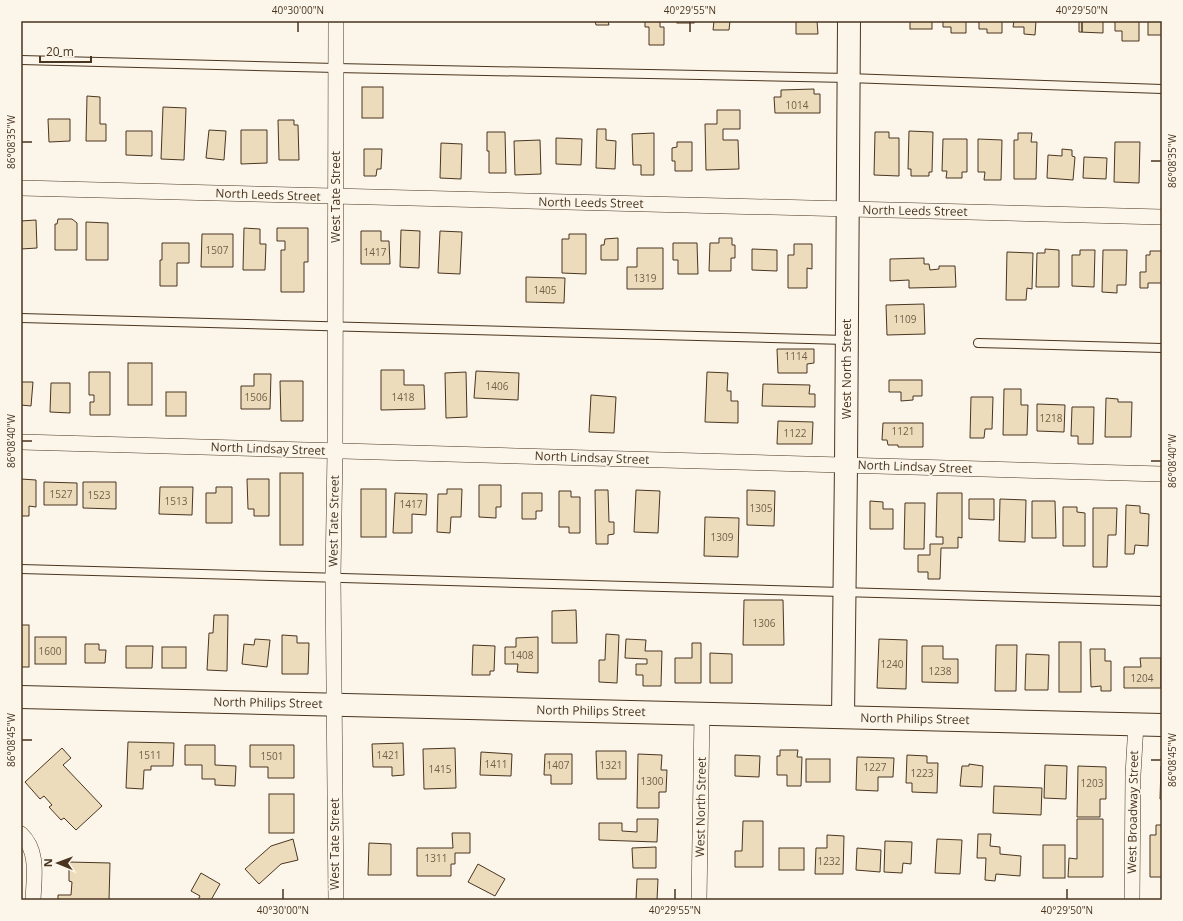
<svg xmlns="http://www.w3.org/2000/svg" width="1183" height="921" font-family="'Open Sans',sans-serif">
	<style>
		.building { fill: #ecdcbc; stroke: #4a3520 }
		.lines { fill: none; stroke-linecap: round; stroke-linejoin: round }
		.lane-casing { stroke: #4a3520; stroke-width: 10 }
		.street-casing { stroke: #4a3520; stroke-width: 16 }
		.secondary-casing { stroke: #4a3520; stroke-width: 24 }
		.lane { stroke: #fbf6e9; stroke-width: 8 }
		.street { stroke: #fbf6e9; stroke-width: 15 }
		.secondary { stroke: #fbf6e9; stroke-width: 22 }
		.ticks { fill: none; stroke: #4a3520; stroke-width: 1.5 }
		.labels { text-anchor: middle; stroke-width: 3; stroke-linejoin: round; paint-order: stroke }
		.number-label { font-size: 10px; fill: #725f47 }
		.street-label { font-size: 12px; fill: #4a3520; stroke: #fbf6e9 }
		.neatline { fill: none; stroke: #4a3520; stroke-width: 1.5 }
		.ticks-label { font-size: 10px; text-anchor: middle; fill: #4a3520 }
	</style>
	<rect width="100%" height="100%" fill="#fbf6e9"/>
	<g class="building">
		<polygon points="595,21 608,21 609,25 596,25"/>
		<polygon points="645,21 660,21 660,27 664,27 664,45 649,45 649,27 645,27"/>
		<rect x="677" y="21" width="17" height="2"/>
		<polygon points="714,21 730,21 729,30 713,30"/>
		<polygon points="796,21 817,21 818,34 796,34"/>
		<rect x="910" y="21" width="22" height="8"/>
		<polygon points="943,21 966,21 966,33 951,33 951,27 943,27"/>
		<polygon points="979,21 1002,21 1002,33 987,33 987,29 979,29"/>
		<polygon points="1014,21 1036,21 1035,35 1024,34 1024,27 1013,27"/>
		<polygon points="1079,21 1103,21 1103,33 1079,32"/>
		<polygon points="1115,21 1139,21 1139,41 1122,41 1122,31 1115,31"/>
		<rect x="1148" y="21" width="14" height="14"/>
		<rect x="362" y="87" width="21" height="31"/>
		<polygon points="814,89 814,94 820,94 820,113 775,113 774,97 781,97 781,90"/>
		<polygon points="87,96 100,97 100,124 106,124 106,141 86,141"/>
		<polygon points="163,107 186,108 184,160 161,159"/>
		<polygon points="717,110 740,110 740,129 723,129 723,140 738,140 739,169 706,170 705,124 717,124"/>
		<polygon points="48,119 70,119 70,141 49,142"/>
		<polygon points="278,120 294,120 294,125 298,125 299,160 279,160"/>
		<polygon points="597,129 606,129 606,140 616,141 615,169 596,168"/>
		<polygon points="209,130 226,131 224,160 206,158"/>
		<polygon points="241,130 267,130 267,163 241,164"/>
		<polygon points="126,131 152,131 152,156 126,155"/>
		<polygon points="909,131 933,132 932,172 929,172 929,176 911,176 911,169 908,169"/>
		<polygon points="487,132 505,132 506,173 489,173 489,151 487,151"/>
		<polygon points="875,132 889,132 889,138 899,138 899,176 874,175"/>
		<polygon points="654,133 654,175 641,175 641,165 633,165 632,134"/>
		<polygon points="1018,133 1032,133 1031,142 1037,142 1036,179 1014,179 1014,140 1018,140"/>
		<polygon points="556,138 582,139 581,165 556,164"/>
		<polygon points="943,139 967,139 967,172 962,172 962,178 946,178 947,171 942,171"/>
		<polygon points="978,139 1002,140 1001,180 984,180 985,172 978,172"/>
		<polygon points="540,140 541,174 515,175 514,141"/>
		<polygon points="677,142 692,142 692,171 675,171 675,161 672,161 672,148 677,147"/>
		<polygon points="1115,142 1140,142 1139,183 1114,182"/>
		<polygon points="441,143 462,144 461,179 440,178"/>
		<polygon points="364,149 382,149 381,169 377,169 376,176 364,176"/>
		<polygon points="1062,149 1072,150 1072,156 1075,157 1073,180 1047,178 1048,155 1062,156"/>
		<polygon points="1084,157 1107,158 1106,179 1083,178"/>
		<polygon points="58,219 72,219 77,223 77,250 55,250 55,224 57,224"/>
		<polygon points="36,220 37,248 21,249 21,221"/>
		<polygon points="86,222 108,223 108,260 86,260"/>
		<polygon points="244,228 260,229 260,244 266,244 265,270 243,270"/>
		<polygon points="277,228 308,228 308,262 304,262 304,292 281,292 281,250 285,250 285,241 277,241"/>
		<polygon points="401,230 420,231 419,268 400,267"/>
		<polygon points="361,231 381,231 381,241 389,241 390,264 361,264"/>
		<polygon points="440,231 462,232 460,274 438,273"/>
		<polygon points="202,234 233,234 233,267 201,267"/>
		<polygon points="569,234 586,234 586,274 562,273 562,239 569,239"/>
		<polygon points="618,238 618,260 601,260 601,245 604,245 605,239"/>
		<polygon points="719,238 732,238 732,245 735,245 735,258 731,258 731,271 709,271 710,243 719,243"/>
		<polygon points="162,243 189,243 189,263 177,263 177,286 160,286 160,260 162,260"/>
		<polygon points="673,243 697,243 698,274 678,274 678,260 673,260"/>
		<polygon points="794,244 812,244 812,269 807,268 807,288 788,288 788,255 794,255"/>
		<polygon points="637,248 663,248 663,289 627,289 627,267 637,267"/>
		<polygon points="752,249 777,250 777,271 752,270"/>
		<polygon points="1045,249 1059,250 1059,287 1036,287 1037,253 1045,253"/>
		<polygon points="1080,250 1095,250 1094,287 1072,286 1072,255 1080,255"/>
		<polygon points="1103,250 1127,250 1126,285 1117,285 1117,293 1102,292"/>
		<polygon points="1150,251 1162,251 1162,283 1148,283 1148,288 1140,288 1140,272 1146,272 1146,255 1150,255"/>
		<polygon points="1007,252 1033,253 1032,289 1027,288 1026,300 1006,300"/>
		<polygon points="924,258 924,264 929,264 930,270 939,269 939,266 955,266 956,287 909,288 909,280 890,281 890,259"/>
		<polygon points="526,277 565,278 564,303 526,302"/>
		<polygon points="924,304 925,334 887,335 886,305"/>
		<polygon points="777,349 814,349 814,363 807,364 807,373 778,373"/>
		<rect x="128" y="363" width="24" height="42"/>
		<polygon points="381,370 404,370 404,385 424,385 425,409 381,410"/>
		<polygon points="476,371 519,373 518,400 474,398"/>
		<polygon points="89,372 110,372 110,415 90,415 90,402 94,402 94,395 89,395"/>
		<polygon points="466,372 467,417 446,418 445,373"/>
		<polygon points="707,372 728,373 727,391 731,391 731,401 738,401 738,423 705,422"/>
		<polygon points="254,374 271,374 270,409 241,409 241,386 254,386"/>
		<polygon points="889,380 922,380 922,396 913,396 913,400 901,401 901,392 889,392"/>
		<polygon points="280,381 303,381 303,421 281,421"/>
		<polygon points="21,382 33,382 31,406 21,405"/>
		<polygon points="51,383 70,383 70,413 50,412"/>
		<polygon points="763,384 810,385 809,394 815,394 815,407 762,406"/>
		<polygon points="1004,389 1021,389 1021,405 1028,405 1027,435 1003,435"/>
		<rect x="166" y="392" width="20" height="24"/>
		<polygon points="591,395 616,397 614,433 589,432"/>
		<polygon points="971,397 993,397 992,429 985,429 984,438 970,438"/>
		<polygon points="1106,398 1118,399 1118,402 1132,402 1131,437 1105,437"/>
		<polygon points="1037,404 1065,405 1064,432 1037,431"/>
		<polygon points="1072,407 1094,407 1093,444 1078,444 1078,436 1071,436"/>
		<polygon points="778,421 813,422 812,444 777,444"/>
		<polygon points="883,423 923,423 923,447 898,447 898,445 888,445 887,440 882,440"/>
		<rect x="280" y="473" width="23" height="72"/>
		<polygon points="21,479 36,480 36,507 29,506 29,516 21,516"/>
		<polygon points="247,479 269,479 269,516 254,516 254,509 248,509"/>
		<polygon points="44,482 77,483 77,505 44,505"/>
		<polygon points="83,482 116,482 116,509 83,508"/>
		<polygon points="479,485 501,485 501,507 496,507 496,518 479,517"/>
		<polygon points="160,487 193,487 192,515 159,514"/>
		<polygon points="216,487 232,487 232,523 206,523 206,493 216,493"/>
		<rect x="361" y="489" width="25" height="48"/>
		<polygon points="447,489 462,489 461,517 451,517 450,533 437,532 438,494 447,494"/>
		<polygon points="595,490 608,490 609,522 614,522 614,534 608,535 608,544 596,544"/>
		<polygon points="636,490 660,491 658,533 634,532"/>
		<polygon points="747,490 775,491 774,526 747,525"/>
		<polygon points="559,491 571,491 571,497 580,497 580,533 569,533 569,527 559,527"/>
		<polygon points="395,493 427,494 426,515 412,514 412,533 393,533"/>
		<polygon points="522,493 542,493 542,511 536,511 536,519 522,519"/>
		<polygon points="937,493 962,493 962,538 958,537 958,548 941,548 940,579 928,579 928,572 918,572 918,555 930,555 930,544 943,544 943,537 936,537"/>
		<polygon points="969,499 994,499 994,520 969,519"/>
		<polygon points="1000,499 1026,500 1025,542 999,541"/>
		<polygon points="870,501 883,502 883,509 893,509 893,529 870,529"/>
		<polygon points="1032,501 1055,501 1056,538 1032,538"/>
		<polygon points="905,503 925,503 924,549 904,549"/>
		<polygon points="1126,505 1140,506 1140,513 1149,514 1148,546 1135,545 1134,554 1125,554"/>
		<polygon points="1063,507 1077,507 1077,512 1085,513 1085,546 1063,546"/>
		<polygon points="1093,508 1117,508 1116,535 1108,535 1107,567 1093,567"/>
		<polygon points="705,517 739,518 738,557 704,556"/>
		<polygon points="744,600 783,600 784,645 743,645"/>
		<polygon points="576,610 577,643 552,643 552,611"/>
		<polygon points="214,615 228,615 227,671 207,670 209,633 213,633"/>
		<rect x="21" y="625" width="8" height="42"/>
		<polygon points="606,634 619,635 617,683 599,682 599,660 605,660"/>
		<polygon points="282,635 297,636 297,643 309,643 308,674 282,674"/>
		<rect x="35" y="637" width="31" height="27"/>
		<polygon points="538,637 538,673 517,672 518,664 505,664 505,647 516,647 516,638"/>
		<polygon points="255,639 270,640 267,667 242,664 244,644 254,645"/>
		<polygon points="626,639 646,640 645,651 662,651 661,686 643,686 643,675 636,675 636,664 647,664 647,659 625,658"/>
		<polygon points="879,639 907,640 906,689 877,688"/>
		<rect x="1059" y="642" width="22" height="50"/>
		<polygon points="692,643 701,643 701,683 675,683 675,658 692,658"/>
		<polygon points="85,644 99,644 99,650 106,650 105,663 85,663"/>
		<polygon points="473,645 495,646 494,671 490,671 490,675 472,675"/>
		<polygon points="996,645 1017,645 1016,691 995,691"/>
		<polygon points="126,646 153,646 152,668 126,668"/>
		<polygon points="922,646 943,646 943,659 958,659 958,683 922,682"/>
		<rect x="162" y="647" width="24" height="21"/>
		<polygon points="1090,649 1105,649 1105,661 1111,661 1111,691 1101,691 1101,686 1091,687"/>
		<polygon points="710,653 732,654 732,683 710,683"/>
		<polygon points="1026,654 1049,655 1048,690 1025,690"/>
		<polygon points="1140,658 1161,658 1161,688 1124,688 1124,667 1141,667"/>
		<polygon points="128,742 174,743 173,766 151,766 151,770 144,770 143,789 126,788"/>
		<polygon points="403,743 404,775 392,776 392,767 373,767 372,744"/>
		<polygon points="185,745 215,745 215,765 236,766 235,786 215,785 215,779 202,779 202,765 185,765"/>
		<polygon points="250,745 294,745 294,778 268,778 268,767 250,767"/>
		<polygon points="62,748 71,758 63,765 102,806 76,830 64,818 61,820 49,807 52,805 44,796 40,799 25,782"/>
		<polygon points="455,748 456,788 424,789 423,749"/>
		<polygon points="780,750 798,750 797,757 802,757 801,786 787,786 787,775 777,775 777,756 780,756"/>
		<polygon points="596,751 626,751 626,779 597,779"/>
		<polygon points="481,752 512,754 511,776 480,775"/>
		<polygon points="545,754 572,754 572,784 551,784 551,775 544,775"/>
		<polygon points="638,754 662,755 661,770 667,770 666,792 659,792 659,808 637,808"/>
		<polygon points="735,755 760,756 759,777 735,776"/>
		<polygon points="907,755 927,756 927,763 938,763 937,793 912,792 912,783 906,783"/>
		<polygon points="857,757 894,758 893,777 878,777 878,791 856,790"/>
		<rect x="806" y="759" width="24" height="23"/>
		<polygon points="969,764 983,766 982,787 960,786 962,766 969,766"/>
		<polygon points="1045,765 1067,766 1066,799 1044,798"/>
		<polygon points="1078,766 1106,767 1106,799 1100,799 1100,817 1077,817"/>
		<polygon points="1161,766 1162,766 1162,799 1160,799"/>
		<polygon points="994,786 1042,788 1041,815 993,813"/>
		<rect x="269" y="794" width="25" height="39"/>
		<polygon points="637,819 658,819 657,842 599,840 599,823 622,823 622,831 637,832"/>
		<polygon points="1077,819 1103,819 1103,877 1068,877 1069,858 1077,859"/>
		<polygon points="743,821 763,821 763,867 735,867 735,851 742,851"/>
		<polygon points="1156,825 1162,825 1162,877 1150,877 1150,835 1156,835"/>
		<polygon points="452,833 470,833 470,853 455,853 455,864 451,864 451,876 417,876 417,848 453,848"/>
		<polygon points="978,834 991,834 990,846 1000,847 1000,854 1021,856 1020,876 996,874 995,881 985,880 986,858 977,858"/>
		<polygon points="827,835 844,836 843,874 815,874 816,848 827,848"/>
		<polygon points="293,839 298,860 281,864 259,884 245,869 271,846"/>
		<polygon points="937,839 962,840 960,874 935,873"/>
		<polygon points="885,841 912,842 911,864 903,863 902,873 884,872"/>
		<polygon points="369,843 391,844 391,875 368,875"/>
		<rect x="1043" y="845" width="22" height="33"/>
		<polygon points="656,847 656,868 633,868 632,848"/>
		<rect x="779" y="848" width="25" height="22"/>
		<polygon points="857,848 881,850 880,872 856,870"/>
		<polygon points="69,862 110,863 109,900 58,900 58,895 71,895 72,882 69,881"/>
		<polygon points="478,864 505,879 495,896 468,882"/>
		<polygon points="201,873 220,884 211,900 198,900 200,896 191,891"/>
		<polygon points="637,879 658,879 657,900 636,900"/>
	</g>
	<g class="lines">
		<g class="lane-casing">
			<g id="lane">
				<polyline points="21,60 336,68 848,78 1162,89"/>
				<polyline points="21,318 846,340"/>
				<polyline points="978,343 1162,348"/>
				<polyline points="21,569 1162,601"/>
			</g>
		</g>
		<g class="street-casing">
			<g id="street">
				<polyline points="21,188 1162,217"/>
				<polyline points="21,442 1162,474"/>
				<path d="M21,834c18,17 13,43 12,66"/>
				<polyline points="336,900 333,577 335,451 336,21"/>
				<polyline points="699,900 702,714"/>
				<polyline points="1132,900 1133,775 1136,724"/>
			</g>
		</g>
		<g class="secondary-casing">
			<g id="secondary">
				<polyline points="21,697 1162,725"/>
				<polyline points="843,717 846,465 849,21"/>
			</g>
		</g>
		<use href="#lane" class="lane"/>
		<use href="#street" class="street"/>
		<use href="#secondary" class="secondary"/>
	</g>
	<path class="ticks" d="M298,32v-10M690,32v-10M1082,32v-10M22,142h10M1151,161h10M22,441h10M1151,461h10M22,740h10M1151,760h10M283,899v-10M675,899v-10M1067,899v-10"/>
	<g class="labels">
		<g class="number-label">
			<text x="797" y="109">1014</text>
			<text x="217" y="254">1507</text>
			<text x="375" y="256">1417</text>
			<text x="645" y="282">1319</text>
			<text x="545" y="294">1405</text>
			<text x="905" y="323">1109</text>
			<text x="796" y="360">1114</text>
			<text x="497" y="390">1406</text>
			<text x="256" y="401">1506</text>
			<text x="403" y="401">1418</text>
			<text x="1051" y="422">1218</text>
			<text x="903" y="435">1121</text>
			<text x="795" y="437">1122</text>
			<text x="61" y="498">1527</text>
			<text x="99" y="499">1523</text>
			<text x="176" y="505">1513</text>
			<text x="411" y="508">1417</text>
			<text x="761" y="512">1305</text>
			<text x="722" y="541">1309</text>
			<text x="764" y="627">1306</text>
			<text x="50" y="655">1600</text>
			<text x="522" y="659">1408</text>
			<text x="892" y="668">1240</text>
			<text x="940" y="675">1238</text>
			<text x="1142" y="682">1204</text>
			<text x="150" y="759">1511</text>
			<text x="388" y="759">1421</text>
			<text x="272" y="760">1501</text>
			<text x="496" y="768">1411</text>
			<text x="558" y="769">1407</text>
			<text x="611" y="769">1321</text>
			<text x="875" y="771">1227</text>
			<text x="440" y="773">1415</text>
			<text x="922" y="777">1223</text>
			<text x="652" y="785">1300</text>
			<text x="1092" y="787">1203</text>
			<text x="436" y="862">1311</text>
			<text x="829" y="865">1232</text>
		</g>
		<g class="street-label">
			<text transform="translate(268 195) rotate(2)" y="4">North Leeds Street</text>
			<text transform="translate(336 197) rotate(-90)" y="4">West Tate Street</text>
			<text transform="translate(591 203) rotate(1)" y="4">North Leeds Street</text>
			<text transform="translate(915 211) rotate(1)" y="4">North Leeds Street</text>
			<text transform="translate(847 369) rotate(-90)" y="4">West North Street</text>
			<text transform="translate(268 449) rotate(2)" y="4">North Lindsay Street</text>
			<text transform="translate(592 458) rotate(2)" y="4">North Lindsay Street</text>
			<text transform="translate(915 467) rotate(2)" y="4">North Lindsay Street</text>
			<text transform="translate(334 521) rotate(-89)" y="4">West Tate Street</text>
			<text transform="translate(268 703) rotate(1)" y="4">North Philips Street</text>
			<text transform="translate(591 711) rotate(1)" y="4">North Philips Street</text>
			<text transform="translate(915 719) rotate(1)" y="4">North Philips Street</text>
			<text transform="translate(701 807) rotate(-89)" y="4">West North Street</text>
			<text transform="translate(1133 812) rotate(-89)" y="4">West Broadway Street</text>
			<text transform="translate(335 844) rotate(-90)" y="4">West Tate Street</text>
		</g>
	</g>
	<rect width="1183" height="921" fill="none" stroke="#fbf6e9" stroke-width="44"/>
	<g transform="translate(58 863) rotate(271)" stroke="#fbf6e9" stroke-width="3" paint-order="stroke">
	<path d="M0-3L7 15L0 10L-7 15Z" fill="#4a3520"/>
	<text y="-6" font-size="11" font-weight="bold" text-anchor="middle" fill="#4a3520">N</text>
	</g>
	<path d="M40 56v6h51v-6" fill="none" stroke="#4a3520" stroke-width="2"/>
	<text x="46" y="56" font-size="12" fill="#4a3520" stroke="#fbf6e9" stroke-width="3" paint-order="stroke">20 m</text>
	<rect x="22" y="22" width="1139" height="877" class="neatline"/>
	<g class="ticks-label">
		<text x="298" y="14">40°30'00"N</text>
		<text x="690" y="14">40°29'55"N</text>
		<text x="1082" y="14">40°29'50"N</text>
		<text transform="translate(11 142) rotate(-90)" y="4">86°08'35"W</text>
		<text transform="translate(1172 161) rotate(-90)" y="4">86°08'35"W</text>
		<text transform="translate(11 441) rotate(-90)" y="4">86°08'40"W</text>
		<text transform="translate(1172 461) rotate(-90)" y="4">86°08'40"W</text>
		<text transform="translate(11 740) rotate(-90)" y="4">86°08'45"W</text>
		<text transform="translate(1172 760) rotate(-90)" y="4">86°08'45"W</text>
		<text x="283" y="914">40°30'00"N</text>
		<text x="675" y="914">40°29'55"N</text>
		<text x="1067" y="914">40°29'50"N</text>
	</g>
</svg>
